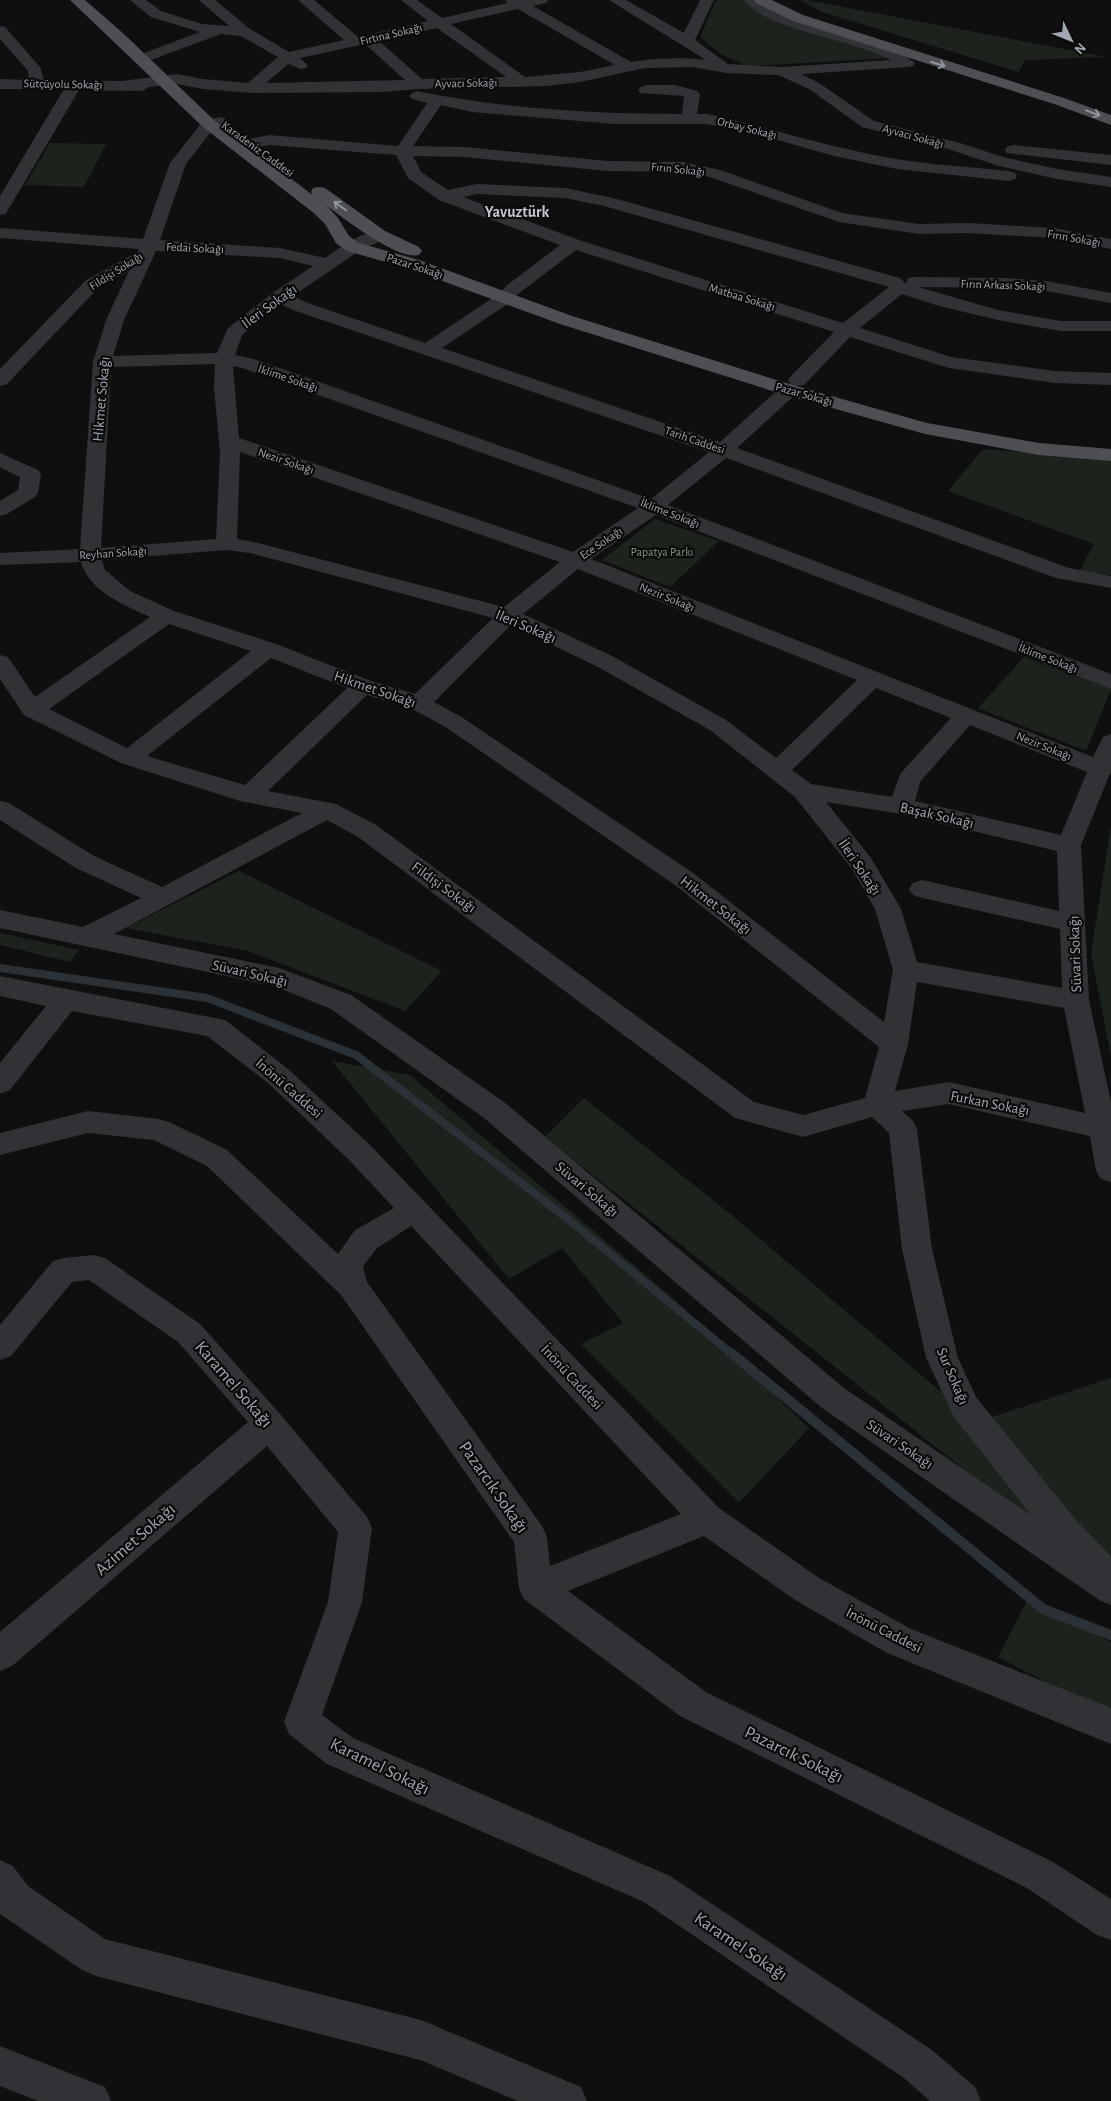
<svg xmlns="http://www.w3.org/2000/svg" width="1111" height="2101" font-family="'Alegreya Sans',sans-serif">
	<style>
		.green { fill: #1c231c }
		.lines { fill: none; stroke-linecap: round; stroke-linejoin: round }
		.stream-far1 { stroke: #2a3238; stroke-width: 8 }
		.stream { stroke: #2a3238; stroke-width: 10 }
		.minor { fill: #313235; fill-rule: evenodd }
		.major { fill: #4d4f54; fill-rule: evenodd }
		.oneway { stroke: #90959e }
		.labels { text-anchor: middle; stroke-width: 4.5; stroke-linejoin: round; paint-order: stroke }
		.far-street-label { font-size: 12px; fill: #a1a7b0; stroke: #0a0a0b }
		.far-park-label { font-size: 12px; fill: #7a9a7a; stroke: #0a0a0b }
		.street-label { font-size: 15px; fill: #a1a7b0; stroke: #0a0a0b }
		.far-district-label { font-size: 16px; font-weight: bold; fill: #c2c5cd; stroke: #0a0a0b }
		.near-street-label { font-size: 18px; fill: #a1a7b0; stroke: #0a0a0b }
	</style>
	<rect width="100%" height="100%" fill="#0f0f10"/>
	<g class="green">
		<polygon points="716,0 743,0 781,21 884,52 892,58 748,66 722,55 700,37"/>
		<polygon points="800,0 807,0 1106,57 1025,60 1019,72 822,12"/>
		<polygon points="50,143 106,144 84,187 25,185"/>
		<polygon points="983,449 1111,459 1111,575 1079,572 1094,544 948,491"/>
		<polygon points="655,519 719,541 670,587 602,560"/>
		<polygon points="1024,657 1111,689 1086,751 978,708"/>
		<polygon points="1111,826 1111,1057 1091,953"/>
		<polygon points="239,871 442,971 405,1011 248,951 126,928"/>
		<polygon points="0,933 79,950 70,962 0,945"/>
		<polygon points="332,1061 410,1075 675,1300 809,1428 739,1503 581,1344 623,1323 562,1248 509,1279"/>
		<polygon points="584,1098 728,1212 977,1422 1111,1378 1111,1574 1096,1574 545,1137"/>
		<polygon points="1028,1599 1111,1642 1111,1716 998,1657"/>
	</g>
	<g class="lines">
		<polyline class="stream-far1" points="0,968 207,998 356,1055 569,1220 731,1353"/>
		<polyline class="stream" points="730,1352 1043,1609 1111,1635"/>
		<g class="minor">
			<path d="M130,0h16l15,11 41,13 27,2 -30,-26h16l35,29 39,23 55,-12 -46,-40h16l44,37 70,-16 -27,-21h16l25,18 65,-15 -2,-3h43l-2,3 -13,3 98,56c24,-4 51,-5 75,-2l-97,-60h17l58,33 16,-33h14l-19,40 33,24 54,3 109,-7c-34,-20 -126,-30 -147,-60h15l4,4 26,12 108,35 18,12 -2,3 -5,1 -107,7 18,9 55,38 86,22 43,14 54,12 54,8v10l-54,-8 -58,-13 -51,-17 -86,-22 -53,-38 -31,-14 -52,-2 -33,-6 -48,1 -65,14 -34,4 -128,3 -36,3 -130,1 -49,-4 -26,-5 -28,3 -7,4 -63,-1 -71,120 -2,4 -6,1v-19l64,-107h-64v-10l29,1 -1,-9 -28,-32v-13l5,1 35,40 4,13 78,1 55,-7 26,5 45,4 30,-26 -37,-21 -20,-2 -67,25h-10l-2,-3 2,-3 56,-21 -49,-15zM518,9l97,56 -35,7 -55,5 -74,-53zM437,28l69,49 -84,2 -43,-38zM365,44l40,36 -139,3 22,-19 13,5 5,-1 2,-3 -8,-7z"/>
			<path d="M646,85h29l22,6 3,3 -3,20h10c63,14 125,34 189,45 37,6 75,8 113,12l6,2 2,3 -2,3 -6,2 -112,-12 -63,-13 -70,-20 -57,-12h-92l-143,-12 -31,-7 -28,41 51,1 144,14 75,1 37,8 122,43 77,11 49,-1 86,5 57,11v10l-57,-11 -86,-5 -49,1 -80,-12 -129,-45 -27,-5 -75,-1 -144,-14 -51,-1 8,16 27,18 29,-6 88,4 48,10 287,80 6,6 2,-6 6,-1 92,1 40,3 65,12v10l-65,-12 -40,-3 -88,-1 80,23 63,11h50v10h-50l-63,-11 -59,-14 -37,-12 -42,34 91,29 104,14 56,2v12l-56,-2 -106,-15 -99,-31 -46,48 -8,1 3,4 -3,4 -59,54 332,120 42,8v12l-55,-10 -330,-120 -58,47 443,169v15l-455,-174 -65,44 502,198 10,-20 8,-3v37l-30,74 8,155 22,102v80l-10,-3 -5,-8 -6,-35 -141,-32 -47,7 11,10 4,8 15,120 26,109 18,39 99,122 34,35 2,4v47l-12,-5 -277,-192 -338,-290 -153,-109 -57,-23 -274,-58v-18l83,17 58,-29 -65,-30 -76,-48v-19l9,2 85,53 68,31 140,-74 -62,-12 -119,-38 -97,-48 -24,-36v-24l8,2 27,40 115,-80c-26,-12 -60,-25 -69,-55l-81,3v-12l80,-4 13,-187 13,-42 23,-49 -31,17 -91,96 -7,2v-17l86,-89 52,-28 1,-3 -139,-11v-10l143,11 27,-76 33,-42 17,-4 6,2 2,3 -2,3 -12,3 -28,36 -26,76 120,8 45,10c14,-10 43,-31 60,-27l3,4 -3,4 -26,12 -66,45 12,6 120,41 75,-50 6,-7 54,-41 -121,-45 -31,-22 -12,-23 -127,-10 -32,6 -6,-2 -2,-3 2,-3 38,-8 129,11 29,-43 -15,-4 -3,-3 3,-3 5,-2c87,18 176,23 265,23l2,-18 -43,-3 -3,-3 3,-3zM477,194l88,4 39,8 285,81 -46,36 -264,-83 -116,-43zM576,250l258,82 -44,45 -2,4 2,3 -8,2 -62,56 -278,-94 70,-47 6,-7zM156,251l124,7 33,8 -39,26 -46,36 -11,25 -104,3 11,-36zM281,304l12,6 416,142 -58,47 -397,-140 -19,-4 7,-20zM215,364l-1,23 6,66 -4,86 -115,9 10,-181zM233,366l9,2 396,140 -65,44 -334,-114zM240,452l320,110 -56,45 -246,-64 -21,-4zM226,550l24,3 243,65 -78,76 -44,-13 -95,-37 -102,-33 -44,-20 -25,-21 -3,-10zM578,569l279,111 -81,78 -50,-38 -112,-63 -91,-43zM169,624l82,27 -124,97 -78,-39zM511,625l87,42 112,63 85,67 57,72 23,40 18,61 -9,52 -191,-149 -230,-155 -29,-16zM271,658l76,30 -102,97 -98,-29zM876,688l75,30 -51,56 -8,23 -81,-13 -19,-14zM367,695l44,13 36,20 228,157 204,162 -14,51 -62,17 -49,-13 -378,-277 -40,-21 -68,-13zM970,725l117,47 -26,63 -146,-34 5,-19zM826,802l75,12 156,37 2,60 -137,-31 -9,3 -4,6 4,6 9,3 138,31 2,59 -145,-26 -16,-53 -30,-51zM327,820l31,17 377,281 68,19 69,-20 17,16 13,116 24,109 28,59 77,98 -187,-127 -340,-286 -153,-107 -72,-27 -165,-34zM917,982l147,26 21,105 -136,-31 -54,9 13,-47z"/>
			<polygon points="1013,145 1111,155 1111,165 1007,153 1005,150 1007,147"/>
			<polygon points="0,453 38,470 41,474 38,493 35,497 7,514 0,516 0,501 18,490 20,477 0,467"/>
			<path d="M0,976l225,44 63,49 81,75 350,364 100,70 92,51 200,79v36l-224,-91 -92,-53 -91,-64 -136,55 138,101 347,170 58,37v41l-14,-5 -70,-47 -347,-172 -156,-117 -5,-11 -5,-46 -173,-247 -134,-129 -53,-26 -66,-7 -88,22v-22l88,-22 71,8 10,3 58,28 111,104 17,-24 39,-22 -45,-48 -81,-77 -61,-47 -135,-25 -62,79 -10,4v-31l46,-57 -46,-10zM411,1226l270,288 -131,52 -3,-29 -5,-11 -175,-244 -4,-16 14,-18z"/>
			<polygon points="94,1255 105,1258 200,1324 280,1414 367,1517 372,1528 362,1602 322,1715 353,1738 670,1876 932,2050 975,2087 981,2101 930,2101 904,2078 644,1902 327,1764 289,1734 284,1722 328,1602 338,1532 267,1446 12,1666 0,1671 0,1632 248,1422 178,1342 89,1280 72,1282 11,1356 0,1360 0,1325 53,1261 64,1258"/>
			<polygon points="0,1860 13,1866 28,1886 105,1939 421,2020 581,2087 587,2101 518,2101 420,2060 96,1976 82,1970 0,1914"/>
			<polygon points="0,2046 105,2087 111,2101 38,2101 0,2086"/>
		</g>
		<g class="major">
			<polygon points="70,0 85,0 125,35 215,121 327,206 338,218 349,236 359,243 419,260 572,316 796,386 927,423 1039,443 1111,449 1111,461 1039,455 925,434 782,394 560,324 407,268 347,251 336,243 325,224 315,214 203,127"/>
			<polygon points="754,0 772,0 803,15 1064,98 1111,115 1111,125 1054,104 793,21 756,3"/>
			<path d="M319,187l6,1 60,43 34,16 3,4 -3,4c-24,6 -85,-45 -106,-59l-2,-4 2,-4z"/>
		</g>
	</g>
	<defs><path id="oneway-shaft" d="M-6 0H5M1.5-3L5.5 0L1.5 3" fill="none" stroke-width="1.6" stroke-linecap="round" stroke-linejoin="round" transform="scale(1.25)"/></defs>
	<g class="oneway">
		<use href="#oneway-shaft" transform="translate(938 64) rotate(18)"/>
		<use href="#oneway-shaft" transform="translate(1093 113) rotate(20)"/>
		<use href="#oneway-shaft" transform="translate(340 206) rotate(-145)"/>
	</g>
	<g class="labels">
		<g class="far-street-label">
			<text transform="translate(391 34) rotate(-13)" y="4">Fırtına Sokağı</text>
			<text transform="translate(466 83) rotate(-1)" y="4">Ayvacı Sokağı</text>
			<text transform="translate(63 84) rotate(1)" y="4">Sütçüyolu Sokağı</text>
			<text transform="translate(747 128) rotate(14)" y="4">Orbay Sokağı</text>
			<text transform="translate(913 136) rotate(15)" y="4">Ayvacı Sokağı</text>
			<text transform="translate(258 149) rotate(36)" y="4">Karadeniz Caddesi</text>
			<text transform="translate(678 169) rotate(6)" y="4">Fırın Sokağı</text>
			<text transform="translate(1074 238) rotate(10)" y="4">Fırın Sokağı</text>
			<text transform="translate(195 248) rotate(3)" y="4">Fedai Sokağı</text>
			<text transform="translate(415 266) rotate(18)" y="4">Pazar Sokağı</text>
			<text transform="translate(116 271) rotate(-32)" y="4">Fildişi Sokağı</text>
			<text transform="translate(1003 285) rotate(2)" y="4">Fırın Arkası Sokağı</text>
			<text transform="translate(742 297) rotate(17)" y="4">Matbaa Sokağı</text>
			<text transform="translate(288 378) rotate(19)" y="4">İklime Sokağı</text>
			<text transform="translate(804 394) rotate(16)" y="4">Pazar Sokağı</text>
			<text transform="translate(695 440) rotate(19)" y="4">Tarih Caddesi</text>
			<text transform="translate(286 461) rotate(19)" y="4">Nezir Sokağı</text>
			<text transform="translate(670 513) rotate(21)" y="4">İklime Sokağı</text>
			<text transform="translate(601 543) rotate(-34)" y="4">Ece Sokağı</text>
			<text transform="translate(113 553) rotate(-4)" y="4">Reyhan Sokağı</text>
			<text transform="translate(667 597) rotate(22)" y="4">Nezir Sokağı</text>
			<text transform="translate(1048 658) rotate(21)" y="4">İklime Sokağı</text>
			<text transform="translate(1044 746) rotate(22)" y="4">Nezir Sokağı</text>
		</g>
		<g class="far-park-label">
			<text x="662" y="556">Papatya Parkı</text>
		</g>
		<g class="street-label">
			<text transform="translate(269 306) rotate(-36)" y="5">İleri Sokağı</text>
			<text transform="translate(101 399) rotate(-85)" y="5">Hikmet Sokağı</text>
			<text transform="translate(526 626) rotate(23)" y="5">İleri Sokağı</text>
			<text transform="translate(375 689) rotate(19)" y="5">Hikmet Sokağı</text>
			<text transform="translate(937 815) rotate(13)" y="5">Başak Sokağı</text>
			<text transform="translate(860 867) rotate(56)" y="5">İleri Sokağı</text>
			<text transform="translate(444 887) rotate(36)" y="5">Fildişi Sokağı</text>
			<text transform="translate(716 905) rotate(38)" y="5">Hikmet Sokağı</text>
			<text transform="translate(1075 954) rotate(-92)" y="5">Süvari Sokağı</text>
			<text transform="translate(250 973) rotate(13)" y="5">Süvari Sokağı</text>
			<text transform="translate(289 1088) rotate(41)" y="5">İnönü Caddesi</text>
			<text transform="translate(990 1103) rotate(11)" y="5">Furkan Sokağı</text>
			<text transform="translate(587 1189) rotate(40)" y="5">Süvari Sokağı</text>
			<text transform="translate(953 1376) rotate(67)" y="5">Sur Sokağı</text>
			<text transform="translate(572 1377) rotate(47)" y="5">İnönü Caddesi</text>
			<text transform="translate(900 1444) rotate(34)" y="5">Süvari Sokağı</text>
			<text transform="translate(884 1630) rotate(27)" y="5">İnönü Caddesi</text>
		</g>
		<g class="far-district-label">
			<text x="517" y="217">Yavuztürk</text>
		</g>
		<g class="near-street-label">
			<text transform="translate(234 1384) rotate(49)" y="6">Karamel Sokağı</text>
			<text transform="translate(494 1487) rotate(55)" y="6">Pazarcık Sokağı</text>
			<text transform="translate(135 1539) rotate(-41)" y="6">Azimet Sokağı</text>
			<text transform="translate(794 1754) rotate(26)" y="6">Pazarcık Sokağı</text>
			<text transform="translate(380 1766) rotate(26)" y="6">Karamel Sokağı</text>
			<text transform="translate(741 1946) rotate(34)" y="6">Karamel Sokağı</text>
		</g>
	</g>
	<g transform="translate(1071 40) rotate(133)" stroke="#0a0a0b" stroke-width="4" paint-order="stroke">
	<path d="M0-4L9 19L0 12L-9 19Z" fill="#a1a7b0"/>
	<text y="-8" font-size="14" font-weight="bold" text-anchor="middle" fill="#a1a7b0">N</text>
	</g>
</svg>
